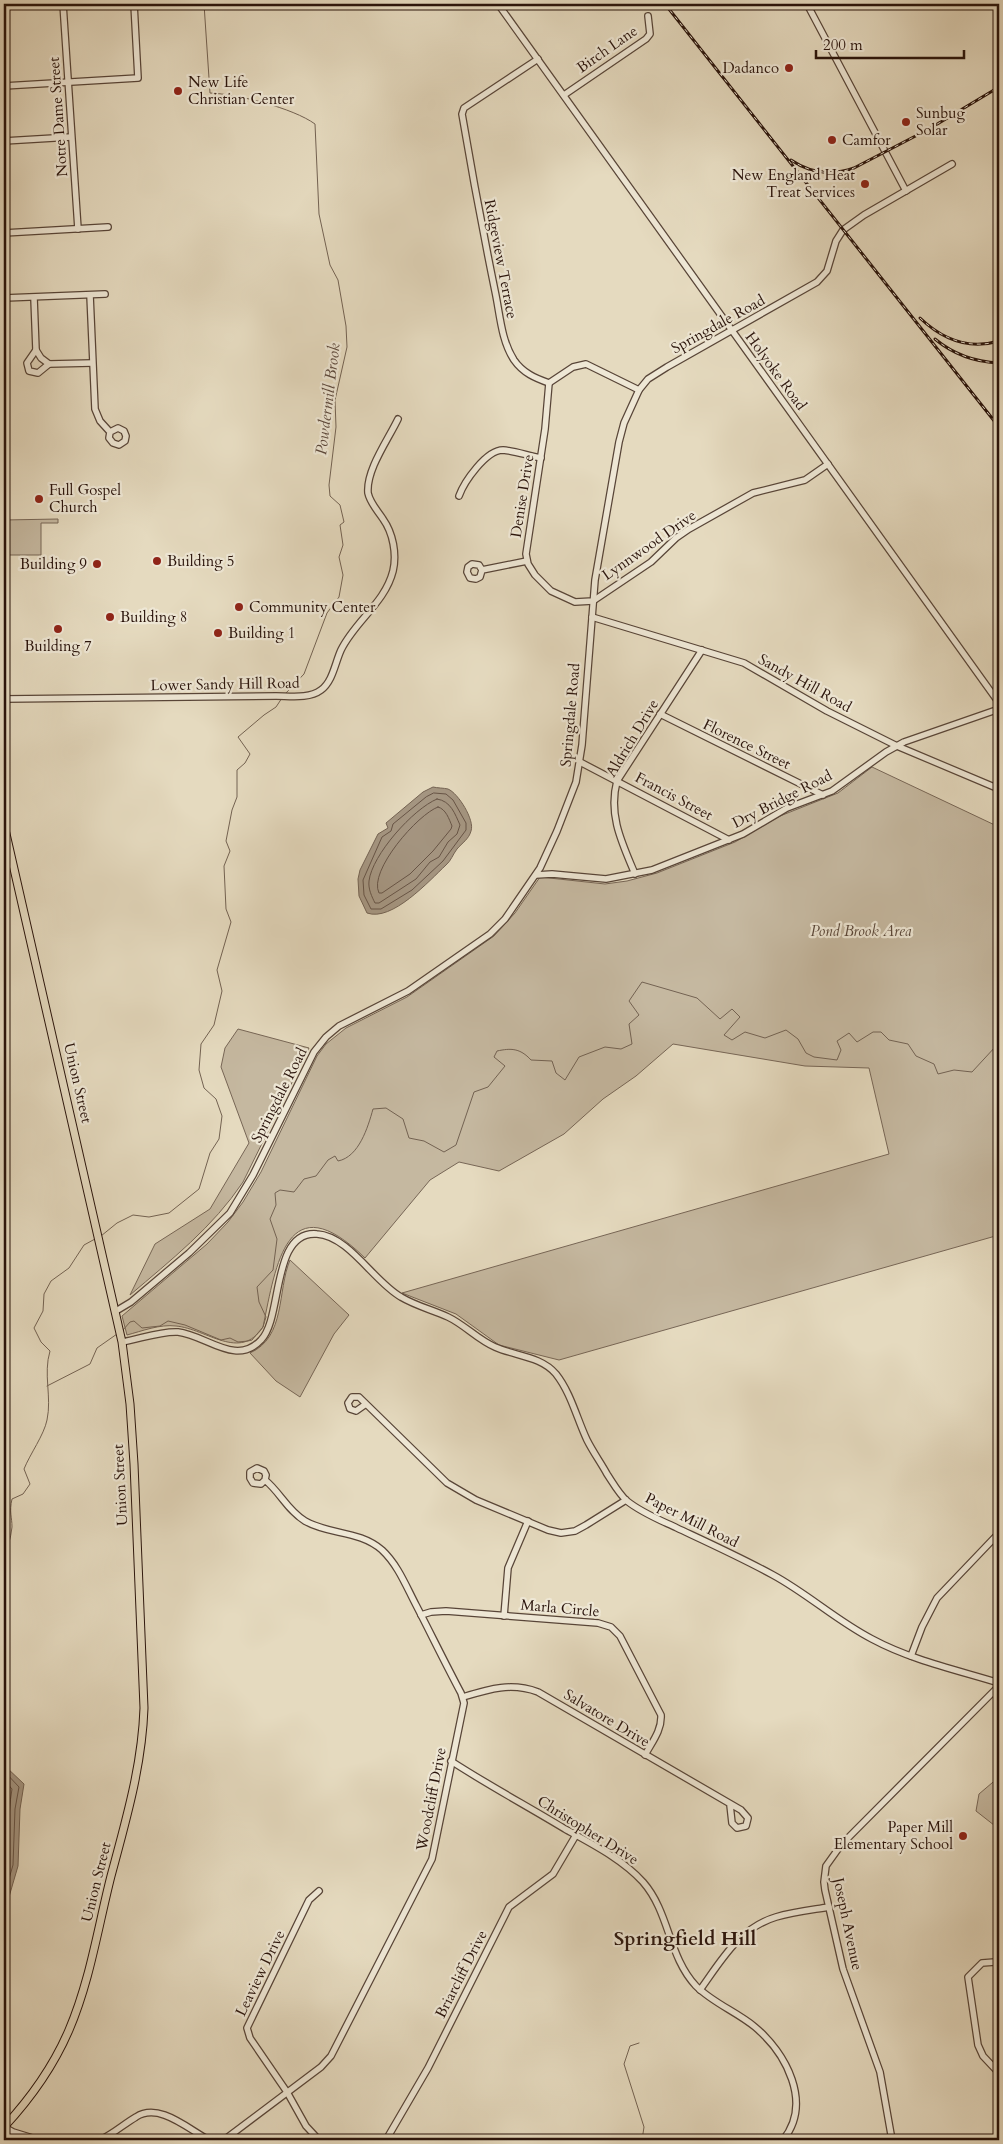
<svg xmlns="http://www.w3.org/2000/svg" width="1003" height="2144" font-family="Cardo,serif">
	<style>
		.green { fill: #c5b8a0; stroke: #776656 }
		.water { fill: #a59682; stroke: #736252 }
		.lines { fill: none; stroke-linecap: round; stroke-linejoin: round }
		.shore { stroke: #675446; stroke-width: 1 }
		.stream { stroke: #736252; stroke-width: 1 }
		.minor-casing { stroke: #584538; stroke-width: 8 }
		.major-casing { stroke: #29130b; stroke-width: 9 }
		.minor { stroke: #eee7d5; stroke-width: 5.5 }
		.major { stroke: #e5dabf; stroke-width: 7 }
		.rail-casing { stroke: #29130b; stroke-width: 3 }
		.rail { stroke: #eee7d5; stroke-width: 1; stroke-dasharray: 4; stroke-linecap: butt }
		.poi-dot { fill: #8f2418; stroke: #eee7d5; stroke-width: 2 }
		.labels { text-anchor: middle; stroke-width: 4.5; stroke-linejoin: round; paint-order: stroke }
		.street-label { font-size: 15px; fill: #29130b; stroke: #eee7d5 }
		.poi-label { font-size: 15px; fill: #29130b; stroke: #eee7d5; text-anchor: start }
		.park-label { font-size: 15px; font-style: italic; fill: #584538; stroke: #eee7d5 }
		.water-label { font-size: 16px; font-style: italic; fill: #5b473b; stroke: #eee7d5 }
		.district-label { font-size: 20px; font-weight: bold; fill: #29130b; stroke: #eee7d5 }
	</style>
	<rect width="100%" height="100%" fill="#e5dabf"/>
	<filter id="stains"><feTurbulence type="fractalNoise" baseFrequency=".004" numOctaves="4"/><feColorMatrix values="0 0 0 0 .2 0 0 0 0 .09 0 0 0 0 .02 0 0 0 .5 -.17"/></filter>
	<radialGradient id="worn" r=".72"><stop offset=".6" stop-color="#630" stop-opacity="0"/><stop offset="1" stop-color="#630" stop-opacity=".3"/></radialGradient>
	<g class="green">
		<polygon points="58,519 58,523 41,523 41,555 4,555 4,520"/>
		<path d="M872,767l127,60v408l-440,125 -60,-15 -43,-31 -54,-21 487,-139 -20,-86 -64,-2 -132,-22 -37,32 -33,23 -39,35 -65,37 -40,-9 -29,18 -65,78c-78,-76 -89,6 -102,69 -23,35 -56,2 -87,-1 -16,-2 -34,5 -49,9l-5,-19 85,-72 21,-22 15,-20 18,-30 56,-116 9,-12 20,-16 61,-31 87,-61 21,-23 25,-36 65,7 22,-3 30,-8 78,-31 45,-26 58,-23z"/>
		<path d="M238,1029l71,19 -66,134c-30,45 -72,78 -113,113l25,-51 55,-35 39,-66 -28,-76 4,-19z"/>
		<path d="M290,1260l59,55 -15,19 -34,63 -24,-16 -26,-28c36,-16 27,-62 40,-93z"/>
		<polygon points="999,1777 999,1829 976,1811 979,1794"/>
	</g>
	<g class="water">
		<path d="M433,787c4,1 11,1 15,2 10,4 27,31 23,42 -2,8 -9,12 -14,18 -4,5 -6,12 -11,16 -17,16 -54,57 -79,48l-8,-17 -1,-17 2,-9 18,-36 10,-6 -2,-5 37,-31z"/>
		<polygon points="5,1766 24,1784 20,1809 18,1866 4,1914"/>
	</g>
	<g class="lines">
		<g class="shore">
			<polygon points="434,793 446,794 453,800 466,823 466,830 443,861 412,890 381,909 371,909 364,895 363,880 382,837 391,831 393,824 426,797"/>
			<path d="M437,799c14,2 18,15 23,26l-3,9 -9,8 -9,15 -9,5 -14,17 -37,24h-4c-3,-6 -7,-14 -6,-22 3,-26 44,-72 68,-82z"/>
			<path d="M438,807c8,2 11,12 14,19l-1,3 -18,22 -23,23 -28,19h-3c-11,-22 39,-79 59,-86z"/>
			<polyline points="4,1771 19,1787 15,1809 13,1865 4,1896"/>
			<path d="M4,1780l8,9c-5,27 -1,58 -8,85"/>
		</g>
		<g class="stream">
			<path d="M204,4l6,89c27,1 83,15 105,31l4,90 11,51 8,15 8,46 1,21 -12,53 1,27 -7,58 1,11 10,9 4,17 -4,3 3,20 -4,12 4,18 -4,22 -12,16 -23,61 -18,19"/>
			<polyline points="101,1236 117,1223 133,1215 149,1217 169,1213 199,1189 210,1153 219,1139 222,1116 216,1099 204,1088 199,1070 201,1044 214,1025 222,991 217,970 231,922 226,909 224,866 230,851 226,841 232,810 237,797 237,770 245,763 250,754 238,737 264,715 276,707 282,698"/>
			<path d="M123,1330l7,-8 4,-1 8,7 18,-2 8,-5 17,4 36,15 9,-2 8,4 10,-1 4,-1 11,-13 3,-10 -7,-15 -2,-15 16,-17 4,-31 -7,-20 6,-14 -1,-12 5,-3 14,2 10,-13 12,-3 12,-16 7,-4 3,5c21,-4 30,-34 35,-52l13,-1 17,11 6,19 15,3 20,11 12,-7 18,-53 14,-5 17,-21 -11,-9 3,-6c14,-3 23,-3 34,9l21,1 4,12 9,7 14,-23 26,-10 16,2 11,-5 -3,-20 10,-9 -10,-14 13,-19 55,16 23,21 12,-10 8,8 -16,18 8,5 13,-8 20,6 21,-8 12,9 8,14 8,4 23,3 4,-10 -4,-9 12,-8 8,9 16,-10h8l8,8 19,4 8,12 18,8 4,10 16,-4 18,2 24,-26 3,1"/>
			<polyline points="47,1386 90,1364 97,1348 117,1334"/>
			<path d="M4,1559c3,-10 7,-21 8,-32 0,-10 -3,-15 0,-28l11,-5 7,-10 -6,-15c6,-15 20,-34 23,-49 5,-23 -4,-46 3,-69l-9,-9 -7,-14 9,-17 1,-17 7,-13 18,-13 15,-23 11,-6"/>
			<polyline points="639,2043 630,2046 624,2064 644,2127 642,2140"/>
		</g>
		<g class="minor-casing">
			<g id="minor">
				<polyline points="63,4 78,229"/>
				<polyline points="498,4 999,703"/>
				<polyline points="807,4 906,191"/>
				<path d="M538,59l-74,49 -2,6c10,59 21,118 33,177 5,23 6,49 19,69 9,13 21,18 35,23l24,-16 13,-3 53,26"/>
				<polyline points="4,86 138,78 134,4"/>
				<polyline points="564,95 646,39 650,34 648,16"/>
				<polyline points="4,141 71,137"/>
				<polyline points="4,233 108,227"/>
				<polyline points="90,295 95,409 100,421 110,432 118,428 124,431 126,436 125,441 119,445 113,443 109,438 110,432"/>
				<polyline points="4,298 105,294"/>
				<polyline points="34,298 36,350 27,363 29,371 38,373 49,364 92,363"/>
				<polyline points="36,350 41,358 49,364"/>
				<polyline points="549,383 545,429 526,554 528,564 535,575 551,591 575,602 593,601 651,562 676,538 689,529 753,493 805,480 828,464"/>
				<path d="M459,496c5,-14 27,-46 44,-46 12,1 26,6 38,8"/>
				<polyline points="482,570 480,577 476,579 470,578 467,572 468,567 472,564 479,565 482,570 527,561"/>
				<polyline points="592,617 744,663 827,711 897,746 999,789"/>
				<path d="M4,699l272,-3c14,0 33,3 45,-6 12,-9 14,-27 20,-40 14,-29 44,-47 52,-79 4,-17 0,-38 -10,-52 -5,-8 -13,-16 -15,-26 -2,-23 20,-53 30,-74"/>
				<polyline points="660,714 823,795"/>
				<polyline points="580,762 729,840"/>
				<path d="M635,874c-13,-31 -27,-59 -18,-93l85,-131"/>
				<polyline points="536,875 552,874 606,879 652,870 743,834 787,808 832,791 886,752 904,742 999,709"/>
				<polyline points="116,1311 131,1302 189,1253 230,1213 253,1175 314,1052 326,1037 339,1026 408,991 490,934 505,919 540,868 557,831 576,782 582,745 595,580 619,442 624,423 639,390 648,379 667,367 817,282 827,271 836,241 843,230 864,215 952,164"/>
				<path d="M122,1342c18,-3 38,-11 56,-10 28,3 58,35 83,8 22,-22 10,-110 56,-106 32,2 57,48 84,63 15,9 32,13 47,20 17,8 30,23 47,30 20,9 46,9 61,27 15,19 21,45 31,66 6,12 14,23 20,34 6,9 12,20 20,27 15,12 33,19 50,27 32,15 65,30 96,47 35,19 64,46 99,64 39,21 85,31 127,44"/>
				<polyline points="366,1404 356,1411 350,1409 348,1403 352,1397 359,1397 447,1483 476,1500 548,1530 561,1533 575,1531 586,1525 626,1500"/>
				<path d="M421,1615l10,-3 15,-1 152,12 13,4 9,9 41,79c1,15 -9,27 -16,40"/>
				<polyline points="504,1616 508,1568 528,1521"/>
				<polyline points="911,1656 922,1627 937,1598 999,1533"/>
				<path d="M463,1697c26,-8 48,-15 75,-5l203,118 7,8 -2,8 -9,2 -5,-5 -2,-18"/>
				<path d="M451,1761c37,24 76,45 114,68 27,15 57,30 78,53 27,31 25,74 53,104 17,17 41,26 59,41 31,26 58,76 28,113"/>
				<polyline points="999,1964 995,1962 982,1963 968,1977 978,2045 983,2056 999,2073"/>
				<path d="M700,1990c21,-29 39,-62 76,-73 17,-5 35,-7 53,-10"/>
				<polyline points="4,2127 13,2132 39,2140"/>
				<path d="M100,2140c13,-6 24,-16 36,-23 23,-15 52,12 73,23"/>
				<path d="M224,2140l97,-73 10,-11 101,-197 32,-156 -3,-10c-16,-30 -30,-59 -45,-88 -10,-19 -18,-40 -34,-55 -23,-20 -53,-15 -77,-29 -18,-11 -25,-29 -40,-41l1,-5 -2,-4 -7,-3 -7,4v6l3,5 8,1 4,-4"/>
				<polyline points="319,2140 306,2126 287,2092 250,2038 247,2028 309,1900 319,1891"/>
				<polyline points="386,2140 428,2068 509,1907 553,1874 576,1835"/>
				<polyline points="892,2140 880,2072 843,1969 825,1890 824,1882 826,1866 841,1845 999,1686"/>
			</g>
		</g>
		<g class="major-casing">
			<path id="major" d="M4,825l118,517 8,62 4,60 10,244c-2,58 -18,112 -33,168 -13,51 -21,105 -42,154 -15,35 -39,69 -65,97"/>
		</g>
		<use href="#minor" class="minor"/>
		<use href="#major" class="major"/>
		<g class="rail-casing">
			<g id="rail">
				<polyline points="665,4 999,427"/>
				<path d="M791,160c19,13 41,16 63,8l75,-39 70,-42"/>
				<path d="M920,318c22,21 49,32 79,23"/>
				<path d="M935,339c18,15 40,23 64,24"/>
			</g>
		</g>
		<use href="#rail" class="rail"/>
	</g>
	<g class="poi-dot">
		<circle cx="789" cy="68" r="5"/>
		<circle cx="178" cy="91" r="5"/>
		<circle cx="906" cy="122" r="5"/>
		<circle cx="832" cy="140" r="5"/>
		<circle cx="865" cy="184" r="5"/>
		<circle cx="39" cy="499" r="5"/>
		<circle cx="157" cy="561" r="5"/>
		<circle cx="97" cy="564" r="5"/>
		<circle cx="239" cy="607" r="5"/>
		<circle cx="110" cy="617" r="5"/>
		<circle cx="58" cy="629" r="5"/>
		<circle cx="218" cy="633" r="5"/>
		<circle cx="963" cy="1836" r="5"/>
	</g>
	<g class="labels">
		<g class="street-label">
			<text transform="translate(607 49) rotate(-35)" y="5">Birch Lane</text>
			<text transform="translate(58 117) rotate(-94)" y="5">Notre Dame Street</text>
			<text transform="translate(501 259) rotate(79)" y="5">Ridgeview Terrace</text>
			<text transform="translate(718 324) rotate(-29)" y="5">Springdale Road</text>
			<text transform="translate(776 371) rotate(54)" y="5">Holyoke Road</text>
			<text transform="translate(522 496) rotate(-81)" y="5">Denise Drive</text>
			<text transform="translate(649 545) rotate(-35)" y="5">Lynnwood Drive</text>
			<text transform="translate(805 683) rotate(29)" y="5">Sandy Hill Road</text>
			<text transform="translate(225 684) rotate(-1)" y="5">Lower Sandy Hill Road</text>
			<text transform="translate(570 715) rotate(-85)" y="5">Springdale Road</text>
			<text transform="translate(632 738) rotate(-59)" y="5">Aldrich Drive</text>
			<text transform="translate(747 744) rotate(26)" y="5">Florence Street</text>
			<text transform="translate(674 796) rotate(28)" y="5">Francis Street</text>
			<text transform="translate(782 799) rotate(-27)" y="5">Dry Bridge Road</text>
			<text transform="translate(78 1083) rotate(77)" y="5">Union Street</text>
			<text transform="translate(279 1095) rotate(-63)" y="5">Springdale Road</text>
			<text transform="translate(120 1485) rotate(-93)" y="5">Union Street</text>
			<text transform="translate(692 1520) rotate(27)" y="5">Paper Mill Road</text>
			<text transform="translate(560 1608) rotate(5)" y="5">Marla Circle</text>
			<text transform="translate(607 1718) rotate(31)" y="5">Salvatore Drive</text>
			<text transform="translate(431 1799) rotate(-79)" y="5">Woodcliff Drive</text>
			<text transform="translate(588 1830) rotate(32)" y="5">Christopher Drive</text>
			<text transform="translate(96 1882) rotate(-76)" y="5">Union Street</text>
			<text transform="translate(848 1924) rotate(78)" y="5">Joseph Avenue</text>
			<text transform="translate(260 1973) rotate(-64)" y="5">Leaview Drive</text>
			<text transform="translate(461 1974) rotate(-63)" y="5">Briarcliff Drive</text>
		</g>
		<g class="poi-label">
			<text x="779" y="73" text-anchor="end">Dadanco</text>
			<text x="188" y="87">New Life<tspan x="188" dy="17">Christian Center</tspan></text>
			<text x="916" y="118">Sunbug<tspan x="916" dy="17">Solar</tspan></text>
			<text x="842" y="145">Camfor</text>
			<text x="855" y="180" text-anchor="end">New England Heat<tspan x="855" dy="17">Treat Services</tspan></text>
			<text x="49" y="495">Full Gospel<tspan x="49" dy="17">Church</tspan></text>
			<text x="167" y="566">Building 5</text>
			<text x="87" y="569" text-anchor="end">Building 9</text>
			<text x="249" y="612">Community Center</text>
			<text x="120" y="622">Building 8</text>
			<text x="228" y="638">Building 1</text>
			<text x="58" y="651" text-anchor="middle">Building 7</text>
			<text x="953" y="1832" text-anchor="end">Paper Mill<tspan x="953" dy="17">Elementary School</tspan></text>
		</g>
		<g class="park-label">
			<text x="861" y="936">Pond Brook Area</text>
		</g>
		<g class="water-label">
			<text transform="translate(327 399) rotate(-83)" y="6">Powdermill Brook</text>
		</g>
		<g class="district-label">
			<text x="685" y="1945">Springfield Hill</text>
		</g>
	</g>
	<rect width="1003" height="2144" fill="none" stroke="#e5dabf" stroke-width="20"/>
	<rect x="5" y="5" width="993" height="2134" fill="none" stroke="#29130b" stroke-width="2.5"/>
	<rect x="10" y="10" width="983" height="2124" fill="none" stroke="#29130b"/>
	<path d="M816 50v8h148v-8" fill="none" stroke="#29130b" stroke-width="2.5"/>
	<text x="823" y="50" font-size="15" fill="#29130b" stroke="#eee7d5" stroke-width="4" paint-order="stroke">200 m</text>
	<rect width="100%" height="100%" filter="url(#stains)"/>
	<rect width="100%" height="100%" fill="url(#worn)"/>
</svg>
